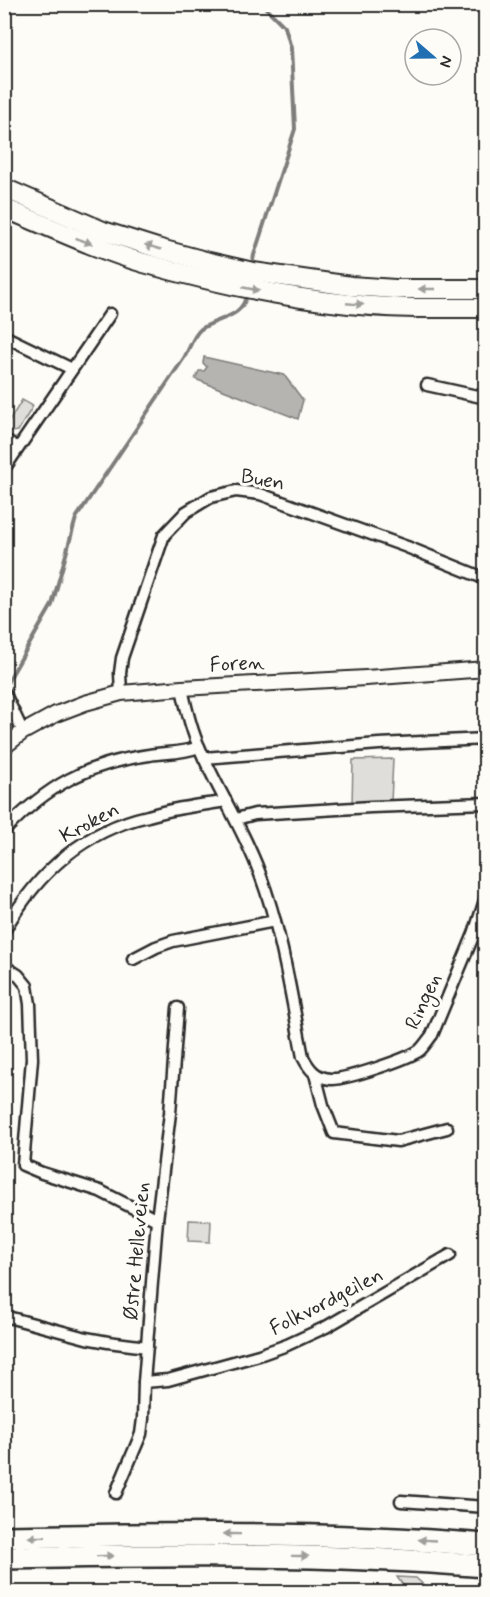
<svg xmlns="http://www.w3.org/2000/svg" width="490" height="1597" font-family="Mynerve,sans-serif">
	<style>
		.green { fill: #dfdeda; stroke: #858482; stroke-width: 1.5 }
		.water { fill: #b5b4b1; stroke: #7e7d7b; stroke-width: 1.5 }
		.lines { fill: none; stroke-linecap: round; stroke-linejoin: round }
		.stream { stroke: #7e7d7b; stroke-width: 4 }
		.minor-casing { stroke: #2b2b2b; stroke-width: 15 }
		.tertiary-casing { stroke: #2b2b2b; stroke-width: 18 }
		.trunk-casing { stroke: #2b2b2b; stroke-width: 22 }
		.motorway-casing { stroke: #2b2b2b; stroke-width: 26 }
		.minor { stroke: #fdfcf7; stroke-width: 10 }
		.tertiary { stroke: #fdfcf7; stroke-width: 14 }
		.trunk { stroke: #fdfcf7; stroke-width: 18 }
		.motorway { stroke: #fdfcf7; stroke-width: 21 }
		.oneway { fill: #9e9e9b }
		.labels { text-anchor: middle; stroke-width: 6; stroke-linejoin: round; paint-order: stroke }
		.street-label { font-size: 21px; fill: #2b2b2b; stroke: #fdfcf7 }
	</style>
	<rect width="100%" height="100%" fill="#fdfcf7"/>
	<filter id="ink" filterUnits="userSpaceOnUse"><feTurbulence type="fractalNoise" baseFrequency=".0167" numOctaves="2"/><feDisplacementMap in="SourceGraphic" scale="12" xChannelSelector="R" yChannelSelector="G"/><feConvolveMatrix kernelMatrix="1 2 1 2 8 2 1 2 1" color-interpolation-filters="sRGB"/></filter>
	<g filter="url(#ink)">
		<g class="green">
			<polygon points="22,400 33,406 18,431 12,432 5,428"/>
			<polygon points="393,759 391,802 352,806 353,760"/>
			<polygon points="189,1220 211,1221 210,1242 188,1241"/>
			<polygon points="397,1577 416,1578 427,1588 476,1592 408,1592"/>
		</g>
		<polygon class="water" points="204,357 284,375 303,400 298,419 195,379 199,371 204,371 207,367 203,363"/>
		<g class="lines">
			<g class="stream">
				<polyline points="252,266 254,255 295,129 291,48 285,27 262,4"/>
				<path d="M4,688l48,-83 24,-87 108,-160c5,-8 9,-23 17,-29 17,-12 41,-10 46,-35"/>
			</g>
			<g class="minor-casing">
				<g id="minor">
					<polyline points="4,336 72,369"/>
					<polyline points="427,385 486,398"/>
					<polyline points="4,439 18,448"/>
					<polyline points="4,469 110,314"/>
					<path d="M182,688c4,20 9,42 18,61 18,42 44,81 60,125 22,59 31,121 43,183 6,12 13,21 28,22 14,1 77,-20 89,-29 4,-4 8,-10 12,-15l42,-101 12,-37"/>
					<polyline points="4,692 23,732"/>
					<polyline points="121,693 120,673 122,658 164,535 186,512 211,497 236,491 260,494 407,547 486,579"/>
					<polyline points="204,758 379,744 486,739"/>
					<polyline points="236,819 255,814 371,807 486,803"/>
					<path d="M4,831c43,-45 82,-67 145,-76 18,-3 31,-1 50,-8"/>
					<path d="M4,931c33,-58 78,-100 144,-115 14,-4 27,-7 41,-9 13,-3 24,-3 37,-6"/>
					<polyline points="133,959 156,947 173,941 275,921"/>
					<polyline points="4,966 18,975 27,986 30,1004 32,1059 23,1165 42,1173 100,1191 157,1220"/>
					<polyline points="315,1074 323,1105 334,1133 398,1141 447,1128"/>
					<polyline points="4,1316 86,1338 108,1342 147,1347"/>
					<polyline points="144,1382 168,1380 259,1355 287,1345 326,1327 450,1255"/>
					<polyline points="116,1493 141,1434 143,1419 144,1382 157,1220 170,1113 178,1008"/>
					<polyline points="401,1501 486,1507"/>
				</g>
			</g>
			<g class="tertiary-casing">
				<polyline id="tertiary" points="4,747 23,732 56,714 85,703 121,693 182,688 366,678 486,669"/>
			</g>
			<g class="trunk-casing">
				<g id="trunk">
					<polyline points="4,188 103,231 157,248 209,262 253,272 351,286 395,289 486,289"/>
					<path d="M4,208c46,19 92,41 140,55 67,19 136,34 205,41 45,5 91,4 137,4"/>
				</g>
			</g>
			<g class="motorway-casing">
				<g id="motorway">
					<path d="M4,1537c161,-3 321,-6 482,8"/>
					<path d="M4,1558c161,-3 321,-5 482,8"/>
				</g>
			</g>
			<use href="#minor" class="minor"/>
			<use href="#tertiary" class="tertiary"/>
			<use href="#trunk" class="trunk"/>
			<use href="#motorway" class="motorway"/>
		</g>
		<defs><path id="oneway-solid" d="M-6-.8H1V-3.2L6.5 0L1 3.2V.8H-6Z" transform="scale(1.5)"/></defs>
		<g class="oneway">
			<use href="#oneway-solid" transform="translate(84 241) rotate(21)"/>
			<use href="#oneway-solid" transform="translate(153 247) rotate(-163)"/>
			<use href="#oneway-solid" transform="translate(251 289) rotate(11)"/>
			<use href="#oneway-solid" transform="translate(427 289) rotate(-180)"/>
			<use href="#oneway-solid" transform="translate(355 304) rotate(5)"/>
			<use href="#oneway-solid" transform="translate(232 1534) rotate(-179)"/>
			<use href="#oneway-solid" transform="translate(37 1537) rotate(179)"/>
			<use href="#oneway-solid" transform="translate(427 1540) rotate(-177)"/>
			<use href="#oneway-solid" transform="translate(105 1556) rotate(-1)"/>
			<use href="#oneway-solid" transform="translate(300 1556) rotate(1)"/>
		</g>
	</g>
	<g class="labels">
		<g class="street-label">
			<text transform="translate(263 479) rotate(10)" y="7">Buen</text>
			<text transform="translate(237 663) rotate(-3)" y="7">Foren</text>
			<text transform="translate(89 822) rotate(-28)" y="7">Kroken</text>
			<text transform="translate(423 1001) rotate(-65)" y="7">Ringen</text>
			<text transform="translate(136 1251) rotate(-85)" y="7">Østre Helleveien</text>
			<text transform="translate(326 1301) rotate(-27)" y="7">Folkvordgeilen</text>
		</g>
	</g>
	<rect width="490" height="1597" fill="none" stroke="#fdfcf7" stroke-width="24"/>
	<rect x="12" y="12" width="466" height="1573" fill="none" stroke="#2b2b2b" stroke-width="2" filter="url(#ink)"/>
	<g transform="translate(433 57) rotate(110)"><circle r="28" fill="#fdfcf7" stroke="#a9a8a5" stroke-width="1.5"/>
	<path d="M0-4.5L10 22L0 15L-10 22Z" fill="#1f6fb2"/>
	<text y="-9" font-size="16" font-weight="bold" text-anchor="middle" fill="#2b2b2b">N</text>
	</g>
</svg>
